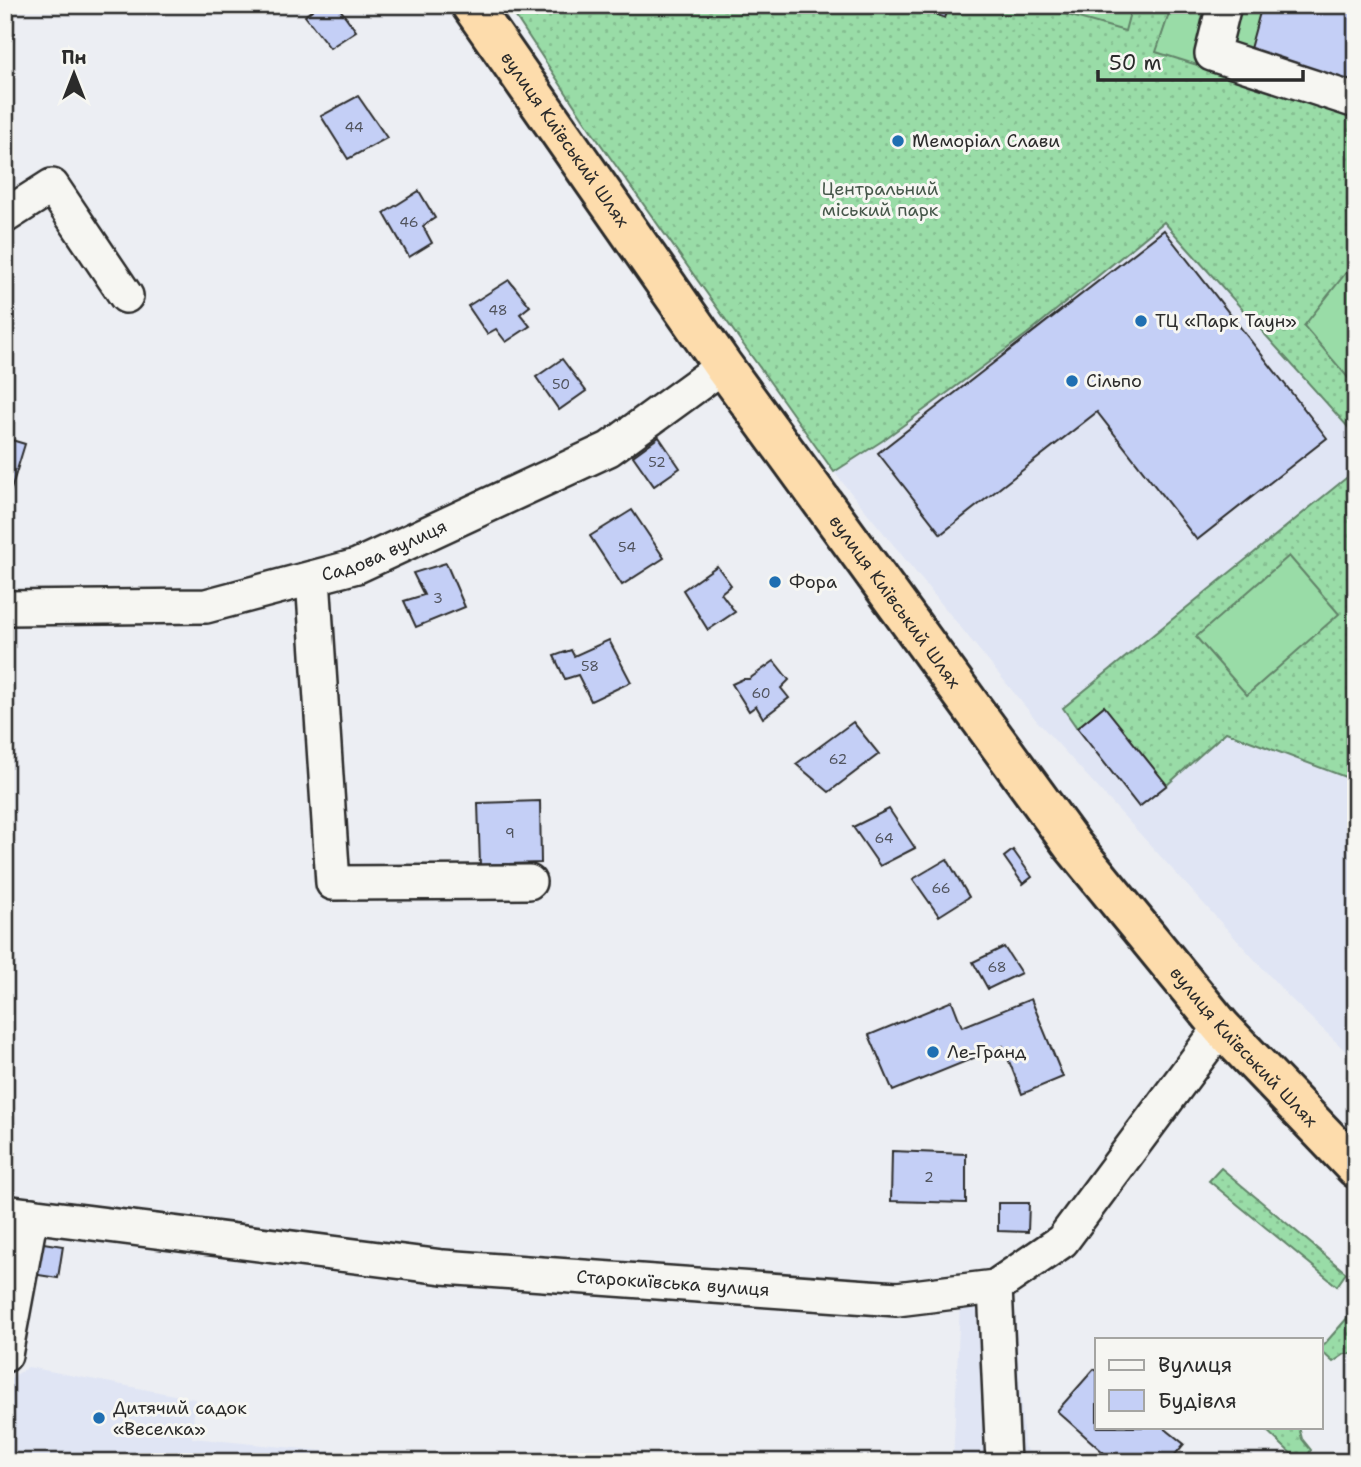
<svg xmlns="http://www.w3.org/2000/svg" width="1361" height="1467" font-family="'Shantell Sans',sans-serif">
	<style>
		.built { fill: #e0e5f4 }
		.grass { fill: url(#grass-dots); stroke: #628469; stroke-width: 2 }
		.pitch { fill: #99dca7; stroke: #628469; stroke-width: 2 }
		.building { fill: #c4cff6; stroke: #2b2b2b; stroke-width: 2 }
		.lines { fill: none; stroke-linecap: round; stroke-linejoin: round }
		.minor-casing { stroke: #2b2b2b; stroke-width: 38 }
		.highway-casing { stroke: #2b2b2b; stroke-width: 44 }
		.minor { stroke: #f6f6f2; stroke-width: 33 }
		.highway { stroke: #fddcac; stroke-width: 38 }
		.poi-dot { fill: #1f6fb2; stroke: #f6f6f2; stroke-width: 2.5 }
		.labels { text-anchor: middle; stroke-width: 6; stroke-linejoin: round; paint-order: stroke }
		.number-label { font-size: 14px; fill: #51545e }
		.street-label { font-size: 18px; fill: #2b2b2b; stroke: #f6f6f2 }
		.poi-label { font-size: 18px; fill: #2b2b2b; stroke: #f6f6f2; text-anchor: start }
		.park-label { font-size: 18px; fill: #46574a; stroke: #f6f6f2 }
	</style>
	<defs>
		<pattern id="grass-dots" width="8" height="8" patternUnits="userSpaceOnUse" patternTransform="scale(1.75)"><rect width="8" height="8" fill="#99dca7"/><path d="M2 2h.1M6 6h.1" fill="none" stroke="#84bd90" stroke-width="1.8" stroke-linecap="round"/></pattern>
	</defs>
	<rect width="100%" height="100%" fill="#eceef3"/>
	<filter id="ink" filterUnits="userSpaceOnUse"><feTurbulence type="fractalNoise" baseFrequency=".0143" numOctaves="2"/><feDisplacementMap in="SourceGraphic" scale="14" xChannelSelector="R" yChannelSelector="G"/><feConvolveMatrix kernelMatrix="1 2 1 2 8 2 1 2 1" color-interpolation-filters="sRGB"/></filter>
	<g filter="url(#ink)">
		<g class="built">
			<polygon points="1164,222 1356,436 1356,470 1064,708 1104,706 1226,732 1356,781 1356,1061 1289,997 1037,721 834,472 1027,334"/>
			<polygon points="960,1303 1015,1310 1024,1447 1042,1462 953,1462"/>
			<polygon points="28,1367 195,1399 192,1438 435,1462 5,1462 5,1382"/>
		</g>
		<g class="grass">
			<polygon points="508,5 1172,5 1157,51 1356,115 1356,436 1164,222 1027,334 882,441 834,472 592,132"/>
			<polygon points="1356,470 1356,781 1226,732 1167,785 1104,706 1077,728 1063,708"/>
			<polygon points="1221,1168 1346,1273 1337,1286 1209,1181"/>
			<polygon points="1356,1308 1356,1354 1345,1354 1333,1362 1321,1351 1321,1348"/>
			<polygon points="1263,1427 1299,1427 1302,1439 1311,1450 1303,1462 1300,1462"/>
		</g>
		<g class="pitch">
			<polygon points="1032,5 1132,5 1125,31"/>
			<polygon points="1172,5 1356,5 1356,115 1156,52"/>
			<polygon points="1356,260 1356,387 1304,326"/>
			<polygon points="1289,556 1339,614 1247,695 1196,637"/>
		</g>
		<g class="building">
			<polygon points="318,5 337,5 356,31 330,48 305,16"/>
			<polygon points="913,5 950,5 945,18"/>
			<polygon points="1262,5 1356,5 1356,92 1248,56"/>
			<polygon points="358,96 387,138 348,159 321,116"/>
			<polygon points="419,191 435,218 423,226 432,243 409,257 384,213"/>
			<polygon points="1164,230 1327,438 1197,540 1097,412 941,534 878,453"/>
			<polygon points="509,280 530,306 520,314 530,326 506,342 496,329 487,334 468,306"/>
			<polygon points="562,359 586,391 559,410 536,377"/>
			<polygon points="659,437 680,468 654,486 633,456"/>
			<polygon points="5,438 25,444 9,496 5,495"/>
			<polygon points="632,510 664,558 622,585 590,536"/>
			<polygon points="446,563 465,607 416,627 404,601 424,595 413,573"/>
			<polygon points="717,566 731,585 721,593 735,612 708,630 683,590"/>
			<polygon points="609,640 631,682 591,701 578,675 565,679 554,656 571,650 574,656"/>
			<polygon points="774,661 789,680 781,688 789,698 763,718 756,706 749,711 732,684 743,679 749,679"/>
			<polygon points="1104,706 1167,785 1139,807 1077,728"/>
			<polygon points="853,722 879,754 829,792 796,764"/>
			<polygon points="540,801 541,863 480,865 478,803"/>
			<polygon points="889,809 915,848 880,866 853,827"/>
			<polygon points="1013,850 1032,877 1023,884 1004,857"/>
			<polygon points="947,859 969,897 939,916 913,879"/>
			<polygon points="1004,947 1021,973 988,989 973,962"/>
			<polygon points="1031,999 1063,1077 1022,1094 1003,1046 893,1091 869,1035 952,1001 962,1027"/>
			<polygon points="892,1151 966,1154 966,1203 891,1201"/>
			<polygon points="998,1203 1029,1203 1028,1232 998,1231"/>
			<polygon points="37,1242 63,1246 58,1278 32,1274"/>
			<polygon points="1094,1369 1097,1371 1097,1427 1163,1427 1184,1444 1169,1462 1114,1462 1057,1411"/>
		</g>
		<g class="lines">
			<g class="minor-casing">
				<g id="minor">
					<polyline points="1224,5 1212,54 1356,101"/>
					<polyline points="5,216 52,186 126,296"/>
					<polyline points="313,578 333,883 529,882"/>
					<path id="s1" d="M5,608l201,-2 151,-40 252,-117 114,-83"/>
					<path id="s2" d="M5,1212l438,55 454,32 98,-12 67,-46 159,-214"/>
					<polyline points="995,1287 1003,1462"/>
					<polyline points="5,1355 31,1215"/>
				</g>
			</g>
			<g class="highway-casing">
				<g id="highway">
					<path id="s3" d="M471,5l252,361 350,480 148,181 135,141"/>
				</g>
			</g>
			<use href="#minor" class="minor"/>
			<use href="#highway" class="highway"/>
		</g>
	</g>
	<g class="poi-dot">
		<circle cx="898" cy="141" r="7"/>
		<circle cx="1141" cy="321" r="7"/>
		<circle cx="1072" cy="381" r="7"/>
		<circle cx="775" cy="582" r="7"/>
		<circle cx="933" cy="1052" r="7"/>
		<circle cx="99" cy="1418" r="7"/>
	</g>
	<g class="labels">
		<g class="number-label">
			<text x="354" y="132">44</text>
			<text x="409" y="227">46</text>
			<text x="498" y="315">48</text>
			<text x="561" y="389">50</text>
			<text x="657" y="467">52</text>
			<text x="627" y="552">54</text>
			<text x="438" y="603">3</text>
			<text x="590" y="671">58</text>
			<text x="761" y="698">60</text>
			<text x="838" y="764">62</text>
			<text x="510" y="838">9</text>
			<text x="884" y="843">64</text>
			<text x="941" y="893">66</text>
			<text x="997" y="972">68</text>
			<text x="929" y="1182">2</text>
		</g>
		<g class="street-label">
			<text dy="6" stroke="none"><textPath href="#s3" startOffset="164">вулиця Київський Шлях</textPath></text>
			<text dy="6" stroke="none"><textPath href="#s1" startOffset="388">Садова вулиця</textPath></text>
			<text dy="6" stroke="none"><textPath href="#s3" startOffset="732">вулиця Київський Шлях</textPath></text>
			<text dy="6" stroke="none"><textPath href="#s3" startOffset="1298">вулиця Київський Шлях</textPath></text>
			<text dy="6" stroke="none"><textPath href="#s2" startOffset="672">Старокиївська вулиця</textPath></text>
		</g>
		<g class="poi-label">
			<text x="912" y="147">Mеморіал Слави</text>
			<text x="1155" y="327">ТЦ «Парк Таун»</text>
			<text x="1086" y="387">Сільпо</text>
			<text x="789" y="588">Фора</text>
			<text x="947" y="1058">Ле-Гранд</text>
			<text x="113" y="1414">Дитячий садок<tspan x="113" dy="21">«Веселка»</tspan></text>
		</g>
		<g class="park-label">
			<text x="880" y="195">Центральний<tspan x="880" dy="21">міський парк</tspan></text>
		</g>
	</g>
	<rect width="1361" height="1467" fill="none" stroke="#f6f6f2" stroke-width="28"/>
	<rect x="14" y="14" width="1333" height="1439" fill="none" stroke="#2b2b2b" stroke-width="2.5" filter="url(#ink)"/>
	<rect x="1095" y="1338" width="228" height="91" fill="#f6f6f2" stroke="#a5a5a2" stroke-width="2"/>
	<rect x="1109" y="1360" width="35" height="10" fill="#f6f6f2" stroke="#a5a5a2" stroke-width="2"/>
	<text x="1158" y="1372" font-size="21" fill="#2b2b2b">Вулиця</text>
	<rect x="1109" y="1390" width="35" height="21" fill="#c4cff6" stroke="#a5a5a2" stroke-width="2"/>
	<text x="1158" y="1408" font-size="21" fill="#2b2b2b">Будівля</text>
	<g transform="translate(74 74)" stroke="#f6f6f2" stroke-width="5" paint-order="stroke">
	<path d="M0-5L12 26L0 18L-12 26Z" fill="#2b2b2b"/>
	<text y="-10" font-size="19" font-weight="bold" text-anchor="middle" fill="#2b2b2b">Пн</text>
	</g>
	<path d="M1098 70v10h205v-10" fill="none" stroke="#2b2b2b" stroke-width="3.5"/>
	<text x="1109" y="70" font-size="21" fill="#2b2b2b" stroke="#f6f6f2" stroke-width="5" paint-order="stroke">50 m</text>
</svg>
